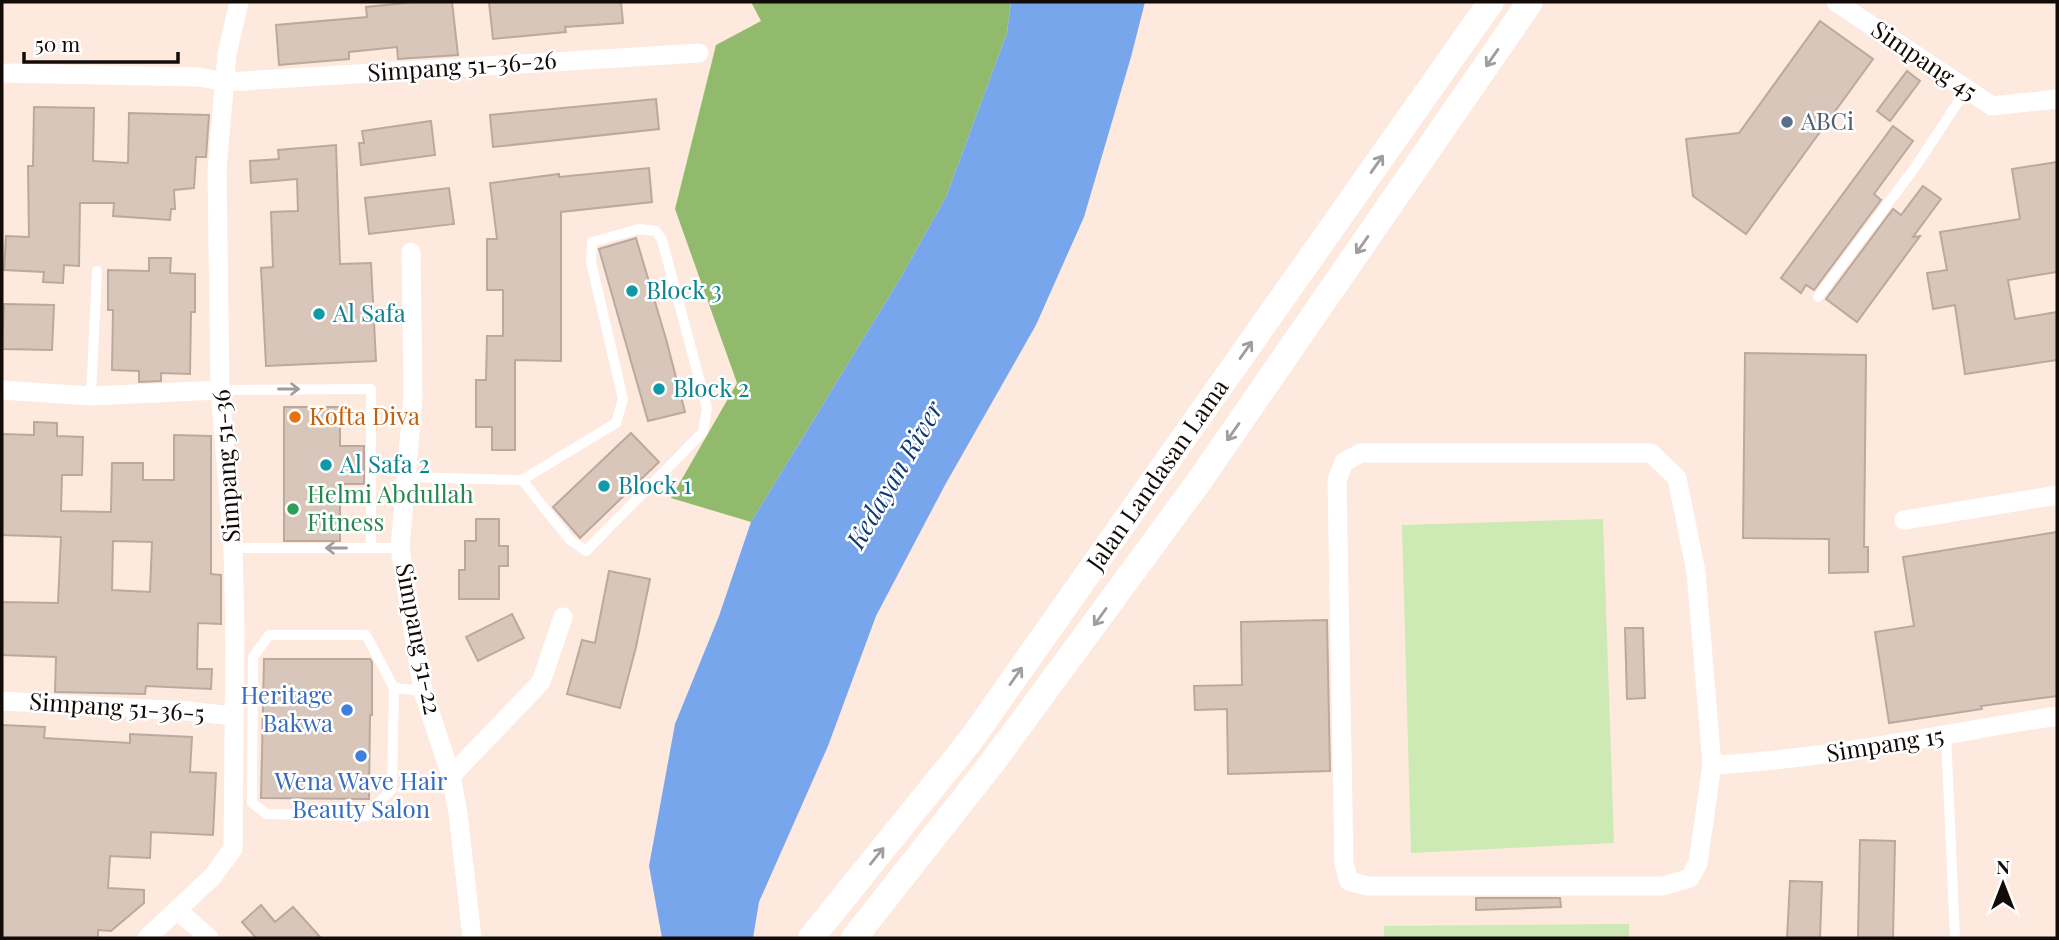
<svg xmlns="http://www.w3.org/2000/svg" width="2059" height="940" font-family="'Playfair Display',serif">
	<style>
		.green { fill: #cdeab4 }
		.forest { fill: #92ba6c }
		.water { fill: #78a6ec }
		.building { fill: #d9c6ba; stroke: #bba99d; stroke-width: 2; fill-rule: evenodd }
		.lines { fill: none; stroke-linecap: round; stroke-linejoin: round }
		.service { stroke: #fff; stroke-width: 10 }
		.minor { stroke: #fff; stroke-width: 19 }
		.secondary { stroke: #fff; stroke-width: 26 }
		.oneway { stroke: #a09d9c }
		.service-dot { fill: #5c6f8a; stroke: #fff; stroke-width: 2.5 }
		.culture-dot { fill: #0f9aa8; stroke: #fff; stroke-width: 2.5 }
		.food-dot { fill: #e8710a; stroke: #fff; stroke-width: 2.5 }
		.leisure-dot { fill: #2e9e5b; stroke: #fff; stroke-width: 2.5 }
		.shop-dot { fill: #3f7fe0; stroke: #fff; stroke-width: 2.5 }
		.labels { text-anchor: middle; stroke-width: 5; stroke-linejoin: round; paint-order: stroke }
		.street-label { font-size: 24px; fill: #120b08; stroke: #fff }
		.service-label { font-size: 24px; fill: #4e5e75; stroke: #fff; text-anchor: start }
		.culture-label { font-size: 24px; fill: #0d838f; stroke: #fff; text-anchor: start }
		.food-label { font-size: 24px; fill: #c56008; stroke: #fff; text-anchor: start }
		.leisure-label { font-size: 24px; fill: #27864d; stroke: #fff; text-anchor: start }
		.shop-label { font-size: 24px; fill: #366cbe; stroke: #fff; text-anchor: end }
		.water-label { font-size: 26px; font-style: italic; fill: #0f3a77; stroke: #fff }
	</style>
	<rect width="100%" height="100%" fill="#fee9df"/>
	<g class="green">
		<polygon points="1603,519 1614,843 1411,853 1402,525"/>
		<polygon points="1629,924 1629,938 1384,938 1384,926"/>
	</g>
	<polygon class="forest" points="751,2 1011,2 1007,33 946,197 901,277 751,522 671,498 737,383 675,209 716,45 761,21"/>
	<polygon class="water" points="1011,2 1145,2 1131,57 1084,217 1036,325 945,485 876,616 828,746 759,902 753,938 662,938 649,866 675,724 719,616 751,522 901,277 946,197 1007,33"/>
	<g class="building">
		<polygon points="415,2 452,2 458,55 398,59 397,47 349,52 349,59 279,65 276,25 367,17 366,7"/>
		<polygon points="489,2 621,2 623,23 565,27 566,32 493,39"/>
		<polygon points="1820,21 1873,59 1746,234 1693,196 1686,139 1739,133"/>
		<polygon points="1907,71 1920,81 1890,121 1877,111"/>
		<polygon points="656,99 659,129 493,147 490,115"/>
		<polygon points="34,107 94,108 93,161 128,163 129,113 209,115 206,157 196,157 194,188 174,190 175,209 171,209 170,220 113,216 114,203 80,203 79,266 64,265 63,283 43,282 44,272 4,270 6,236 29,237 28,166 33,166"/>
		<polygon points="431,121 435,155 361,165 359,143 364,143 362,131"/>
		<polygon points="1893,126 1913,141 1874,194 1881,200 1814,290 1806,285 1801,293 1781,278"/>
		<polygon points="336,145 340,264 371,263 376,361 266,366 261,268 273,267 271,212 298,211 297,179 251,183 250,161 279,159 278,150"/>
		<polygon points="2057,162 2057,272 2008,280 2015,319 2057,312 2057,360 1965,374 1955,305 1933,309 1927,273 1947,270 1940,232 2020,219 2012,169"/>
		<polygon points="649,168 652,202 561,212 561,361 515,360 515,450 492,450 492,427 476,427 476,380 486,380 487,336 503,336 503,290 487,290 487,239 497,239 490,183 559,174 559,177"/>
		<polygon points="1923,186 1941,199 1913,237 1920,236 1857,322 1826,299 1893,209 1901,215"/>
		<polygon points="449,188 454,224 369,234 365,198"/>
		<polygon points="636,238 666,339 685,412 648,421 599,249"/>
		<polygon points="149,258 171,258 170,273 195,274 195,312 191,312 190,374 161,373 161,381 139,382 139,371 112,370 113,310 108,310 108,270 149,271"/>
		<polygon points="4,304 54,305 52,350 2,349"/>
		<polygon points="1745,353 1866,355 1864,547 1868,547 1868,572 1829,573 1829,539 1743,538"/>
		<polygon points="284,407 340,407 340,446 364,446 364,484 340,484 340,541 284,541"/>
		<path d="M34,422l23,1v13l26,1 -1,38h-20l-1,36 50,1 1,-49h31v17h31v-45l37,1v138l10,1v49l-23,-1 -1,46h15l-1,20 -65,-3 -1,8 -90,-2 1,-35 -54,-2v-53l56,1 3,-66 -59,-2v-101l32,1zM113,541l39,1 -2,50 -38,-2z"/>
		<polygon points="631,433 659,462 580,538 553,507"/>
		<polygon points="476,519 499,519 499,546 508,546 508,566 499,566 499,599 459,599 459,570 465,570 465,541 476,541"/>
		<polygon points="2057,532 2057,696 1981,706 1982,709 1889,723 1875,632 1914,626 1903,557"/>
		<polygon points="609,571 650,579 636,647 620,708 567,694 582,640 595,643"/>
		<polygon points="512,614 524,638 478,661 466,637"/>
		<polygon points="1327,620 1330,771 1228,774 1227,709 1195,710 1194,686 1242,685 1241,622"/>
		<polygon points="1625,628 1643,628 1645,698 1627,699"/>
		<polygon points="264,659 370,659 372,662 372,715 370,715 369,799 261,798"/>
		<polygon points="2,725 45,727 44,738 130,743 130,734 192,737 190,772 216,773 213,835 151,832 150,858 110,856 108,888 144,890 144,903 111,931 98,930 98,938 2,938"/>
		<polygon points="1860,840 1895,841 1893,938 1858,938"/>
		<polygon points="1790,881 1822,882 1820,938 1787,938"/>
		<polygon points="1476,898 1560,898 1561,907 1476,910"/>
		<polygon points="261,905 275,922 293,907 321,938 256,938 242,922"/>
	</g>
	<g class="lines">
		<g class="service">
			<polygon points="639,229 656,231 662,240 707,408 703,432 586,551 569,539 522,480 616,423 623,399 591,262 592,242"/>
			<polyline points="1818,297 1916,166 1966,90"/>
			<polyline points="220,390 371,389 371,548 233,548"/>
			<polyline points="91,396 97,271"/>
			<polyline points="405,477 522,480"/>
			<polyline points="371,548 400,548"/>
			<polygon points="269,635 366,635 394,688 392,789 366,816 267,814 252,803 253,657"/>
			<polyline points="394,688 423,691"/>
			<polyline points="1946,735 1955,938"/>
		</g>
		<g class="minor">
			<polyline points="1836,2 1992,106 2057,99"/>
			<polyline points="2,73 199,77 226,82 699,53"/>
			<polyline points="411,252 413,397 400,548 423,691 451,776 458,813 472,938"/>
			<polyline points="2,390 91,396 220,390"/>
			<polygon points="1361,453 1651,453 1677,478 1696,572 1712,765 1698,863 1690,878 1663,886 1367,886 1349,881 1344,864 1337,480 1344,462"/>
			<polyline points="1904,520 2057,495"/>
			<polyline points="2,701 187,711 233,716"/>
			<path d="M1712,765c116,-6 230,-31 345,-49"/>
			<polyline points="451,776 541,682 563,617"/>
			<polyline points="177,910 209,938"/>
			<polyline points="147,938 212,877 233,849 235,630 233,548 220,390 217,169 227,54 239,2"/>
		</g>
		<g class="secondary">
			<polyline points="811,938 970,741 1491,2"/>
			<polyline points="854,938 992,763 1200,480 1530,2"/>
		</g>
	</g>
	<defs><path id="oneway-shaft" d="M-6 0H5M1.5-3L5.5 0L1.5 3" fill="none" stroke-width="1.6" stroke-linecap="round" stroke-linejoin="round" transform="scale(1.75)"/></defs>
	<g class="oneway">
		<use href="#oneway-shaft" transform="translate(1492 58) rotate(125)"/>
		<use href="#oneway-shaft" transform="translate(1377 164) rotate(-55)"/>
		<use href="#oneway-shaft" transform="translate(1362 245) rotate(125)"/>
		<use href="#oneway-shaft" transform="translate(1246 350) rotate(-55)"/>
		<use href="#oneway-shaft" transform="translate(289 389)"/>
		<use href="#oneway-shaft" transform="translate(1233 432) rotate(125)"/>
		<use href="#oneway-shaft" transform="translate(336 548) rotate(180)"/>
		<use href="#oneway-shaft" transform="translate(1100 617) rotate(126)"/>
		<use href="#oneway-shaft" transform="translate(1016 676) rotate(-55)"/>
		<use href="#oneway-shaft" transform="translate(877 856) rotate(-51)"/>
	</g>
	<circle class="service-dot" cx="1787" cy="122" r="7"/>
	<g class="culture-dot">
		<circle cx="632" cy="291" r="7"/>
		<circle cx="319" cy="314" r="7"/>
		<circle cx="659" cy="389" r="7"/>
		<circle cx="326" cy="465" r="7"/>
		<circle cx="604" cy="486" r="7"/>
	</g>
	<circle class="food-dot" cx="295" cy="417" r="7"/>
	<circle class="leisure-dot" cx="293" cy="509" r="7"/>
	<g class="shop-dot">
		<circle cx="347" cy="710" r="7"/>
		<circle cx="361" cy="756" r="7"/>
	</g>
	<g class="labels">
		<g class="street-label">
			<text transform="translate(1924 61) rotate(34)" y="8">Simpang 45</text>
			<text transform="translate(462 67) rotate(-4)" y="8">Simpang 51-36-26</text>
			<text transform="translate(227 466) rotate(-94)" y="8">Simpang 51-36</text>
			<text transform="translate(1158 475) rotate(-55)" y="8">Jalan Landasan Lama</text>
			<text transform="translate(418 639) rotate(79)" y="8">Simpang 51-22</text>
			<text transform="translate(117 708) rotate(4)" y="8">Simpang 51-36-5</text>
			<text transform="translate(1885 745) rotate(-9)" y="8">Simpang 15</text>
		</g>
		<g class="service-label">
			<text x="1801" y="130">ABCi</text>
		</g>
		<g class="culture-label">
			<text x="646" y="299">Block 3</text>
			<text x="333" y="322">Al Safa</text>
			<text x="673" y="397">Block 2</text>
			<text x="340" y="473">Al Safa 2</text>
			<text x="618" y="494">Block 1</text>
		</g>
		<g class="food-label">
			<text x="309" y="425">Kofta Diva</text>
		</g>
		<g class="leisure-label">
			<text x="307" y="503">Helmi Abdullah<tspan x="307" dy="28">Fitness</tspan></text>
		</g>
		<g class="shop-label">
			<text x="333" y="704">Heritage<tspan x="333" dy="28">Bakwa</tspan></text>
			<text x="361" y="790" text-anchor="middle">Wena Wave Hair<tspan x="361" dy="28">Beauty Salon</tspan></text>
		</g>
		<g class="water-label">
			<text transform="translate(895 475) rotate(-60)" y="9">Kedayan River</text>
		</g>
	</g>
	<rect width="2059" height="940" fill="none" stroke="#120b08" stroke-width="7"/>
	<g transform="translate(2003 884)" stroke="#ffffff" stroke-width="5" paint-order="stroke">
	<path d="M0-5L12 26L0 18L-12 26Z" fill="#120b08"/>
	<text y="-10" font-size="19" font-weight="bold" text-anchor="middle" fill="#120b08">N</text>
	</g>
	<path d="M24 52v10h154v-10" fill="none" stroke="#120b08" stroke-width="3.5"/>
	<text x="35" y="52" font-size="21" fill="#120b08" stroke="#ffffff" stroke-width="5" paint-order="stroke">50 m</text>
</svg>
